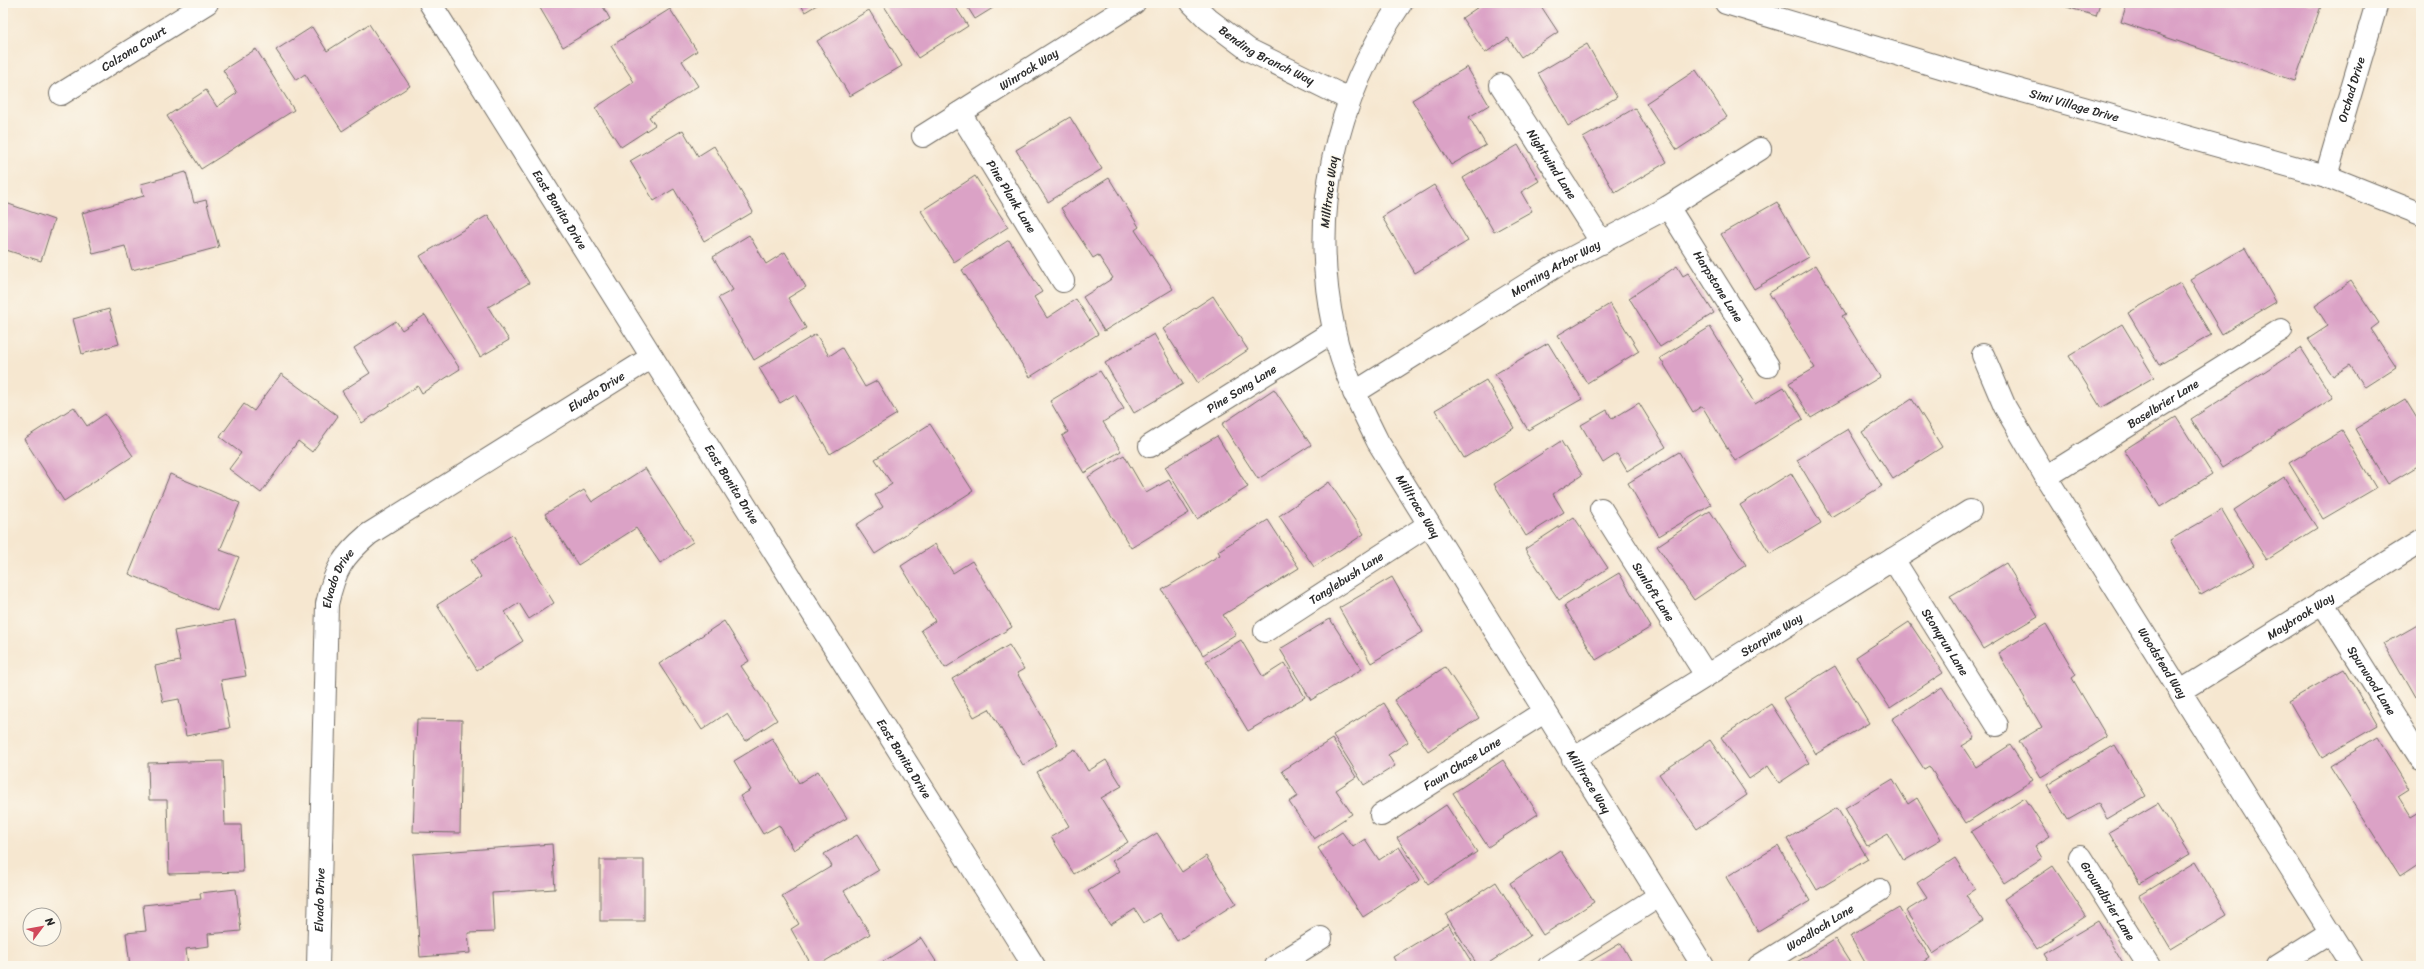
<svg xmlns="http://www.w3.org/2000/svg" width="2424" height="969" font-family="Sriracha,sans-serif">
	<style>
		.building { fill: #dba2c6 }
		.lines { fill: none; stroke-linecap: round; stroke-linejoin: round }
		.minor-casing { stroke: #726d65; stroke-width: 24 }
		.minor { stroke: #fff; stroke-width: 22 }
		.labels { text-anchor: middle; stroke-width: 3; stroke-linejoin: round; paint-order: stroke }
		.street-label { font-size: 12px; fill: #2b2b2b; stroke: #fbf7ec }
	</style>
	<rect width="100%" height="100%" fill="#fbf7ec"/>
	<filter id="ink" filterUnits="userSpaceOnUse"><feTurbulence type="fractalNoise" baseFrequency=".025" numOctaves="2"/><feDisplacementMap in="SourceGraphic" scale="8" xChannelSelector="R" yChannelSelector="G"/><feConvolveMatrix kernelMatrix="1 2 1 2 8 2 1 2 1" color-interpolation-filters="sRGB"/></filter>
	<filter id="wash" filterUnits="userSpaceOnUse"><feTurbulence type="fractalNoise" baseFrequency=".012" numOctaves="4" result="noise"/><feDisplacementMap in="SourceGraphic" scale="16" xChannelSelector="R" yChannelSelector="G"/><feGaussianBlur stdDeviation="0.9" result="paint"/><feColorMatrix in="noise" values="0 0 0 0 0 0 0 0 0 0 0 0 0 0 0 0 0 1.4 0 .05"/><feComposite in="paint" operator="in"/></filter>
	<g filter="url(#wash)">
		<rect width="100%" height="100%" fill="#f6e7d0"/>
		<g id="blocks">
			<g class="building">
				<polygon points="537,3 601,3 610,19 563,47"/>
				<polygon points="800,3 820,3 805,12"/>
				<polygon points="890,3 953,3 968,26 918,58 884,6"/>
				<polygon points="965,3 1001,3 975,19"/>
				<polygon points="1484,3 1539,3 1558,32 1521,57 1508,38 1485,53 1462,18"/>
				<polygon points="2054,3 2100,3 2096,16"/>
				<polygon points="2127,3 2322,3 2295,81 2121,22"/>
				<polygon points="670,9 697,51 682,61 698,86 649,117 655,125 621,147 595,108 634,82 611,46"/>
				<polygon points="869,10 902,66 850,96 817,41"/>
				<polygon points="369,24 410,86 342,131 305,74 296,80 276,50 312,27 327,51"/>
				<polygon points="1587,44 1617,97 1568,126 1538,73"/>
				<polygon points="256,49 294,110 201,169 167,116 206,90 217,107 237,93 223,70"/>
				<polygon points="1467,67 1489,105 1469,117 1486,145 1451,165 1412,100"/>
				<polygon points="1696,70 1727,117 1677,150 1646,103"/>
				<polygon points="1635,108 1667,162 1615,193 1583,138"/>
				<polygon points="1070,117 1102,169 1048,202 1016,150"/>
				<polygon points="683,130 698,156 714,146 753,212 704,241 674,189 654,201 630,161"/>
				<polygon points="1518,145 1539,181 1521,192 1532,211 1494,232 1463,178"/>
				<polygon points="186,172 194,203 206,200 219,247 132,270 125,246 93,254 82,213 144,196 141,184"/>
				<polygon points="975,176 1008,227 954,262 921,211"/>
				<polygon points="1109,178 1139,227 1135,230 1173,289 1104,331 1083,297 1113,278 1098,255 1093,258 1061,208"/>
				<polygon points="1434,185 1468,241 1415,273 1382,217"/>
				<polygon points="3,202 54,220 41,261 3,249"/>
				<polygon points="1777,202 1809,257 1754,289 1721,234"/>
				<polygon points="488,215 529,283 488,307 509,340 480,357 420,256"/>
				<polygon points="749,235 766,264 785,252 806,287 788,298 806,328 754,360 718,298 733,290 713,257"/>
				<polygon points="1009,240 1042,292 1034,297 1047,318 1076,299 1098,334 1030,377 962,270"/>
				<polygon points="2245,248 2276,302 2222,334 2190,279"/>
				<polygon points="1816,265 1846,314 1842,316 1880,377 1811,418 1789,383 1815,368 1769,293"/>
				<polygon points="1677,266 1683,276 1688,273 1714,313 1660,347 1629,298"/>
				<polygon points="2351,281 2379,323 2371,329 2396,367 2365,387 2350,365 2333,376 2308,339 2328,326 2315,306"/>
				<polygon points="2180,283 2211,335 2159,365 2128,313"/>
				<polygon points="1213,296 1248,350 1198,383 1163,329"/>
				<polygon points="1610,304 1639,351 1587,383 1558,335"/>
				<polygon points="109,309 119,344 82,354 73,319"/>
				<polygon points="425,315 460,369 422,393 418,386 362,423 342,391 370,373 354,348 396,321 402,330"/>
				<polygon points="2122,324 2154,377 2101,408 2069,356"/>
				<polygon points="1710,327 1743,380 1741,381 1755,404 1784,387 1803,419 1735,461 1702,406 1693,412 1660,358"/>
				<polygon points="816,334 829,356 842,348 865,387 877,381 897,414 830,454 795,394 780,403 759,368"/>
				<polygon points="1154,334 1183,384 1134,413 1105,363"/>
				<polygon points="1548,343 1582,399 1528,430 1495,374"/>
				<polygon points="2301,348 2333,398 2222,468 2191,419"/>
				<polygon points="1100,371 1124,409 1103,422 1121,451 1084,473 1062,436 1068,432 1050,401"/>
				<polygon points="281,374 338,416 312,452 298,441 261,493 229,469 241,453 220,437 244,404 254,411"/>
				<polygon points="1486,380 1514,428 1464,458 1435,410"/>
				<polygon points="1274,389 1311,445 1258,479 1222,424"/>
				<polygon points="1912,399 1942,447 1893,479 1862,432"/>
				<polygon points="2405,399 2421,425 2421,464 2388,484 2355,429"/>
				<polygon points="1639,403 1666,447 1627,471 1617,454 1603,463 1581,425 1607,410 1612,419"/>
				<polygon points="74,407 87,426 105,414 133,456 64,501 24,439"/>
				<polygon points="2176,417 2212,474 2160,507 2124,450"/>
				<polygon points="930,424 973,491 875,554 856,525 883,507 875,495 892,484 875,459"/>
				<polygon points="1848,429 1882,486 1831,517 1797,460"/>
				<polygon points="2342,431 2376,488 2323,519 2289,463"/>
				<polygon points="1217,436 1248,487 1197,519 1165,467"/>
				<polygon points="1561,441 1582,475 1553,494 1564,512 1526,536 1494,484"/>
				<polygon points="1679,452 1711,505 1659,536 1628,483"/>
				<polygon points="1124,455 1146,493 1169,480 1189,513 1131,548 1088,477"/>
				<polygon points="645,468 693,542 660,563 636,528 578,565 545,514 584,490 592,502"/>
				<polygon points="1791,473 1821,523 1770,554 1740,505"/>
				<polygon points="170,474 240,503 220,550 239,557 217,611 129,574"/>
				<polygon points="2284,477 2317,528 2267,560 2234,510"/>
				<polygon points="1329,482 1364,534 1314,567 1279,516"/>
				<polygon points="2222,510 2254,565 2201,595 2170,540"/>
				<polygon points="1710,511 1746,565 1694,600 1657,546"/>
				<polygon points="1574,517 1608,568 1559,600 1525,549"/>
				<polygon points="1268,520 1299,568 1223,615 1236,634 1203,655 1162,590 1220,555 1218,551"/>
				<polygon points="512,535 554,603 529,619 519,603 505,612 523,641 477,670 437,605 481,577 471,560"/>
				<polygon points="935,544 953,573 972,561 1012,627 945,668 921,630 935,621 901,566"/>
				<polygon points="2006,563 2038,616 1983,649 1950,596"/>
				<polygon points="1619,573 1651,627 1596,660 1564,606"/>
				<polygon points="1392,577 1423,632 1371,663 1339,608"/>
				<polygon points="1330,619 1362,669 1311,700 1280,649"/>
				<polygon points="235,620 246,676 221,680 230,728 186,736 179,699 163,702 155,666 180,661 174,631"/>
				<polygon points="724,621 749,661 741,666 777,720 745,741 727,713 702,730 659,664"/>
				<polygon points="1909,622 1943,673 1890,708 1856,657"/>
				<polygon points="2421,623 2421,695 2415,698 2384,644"/>
				<polygon points="2046,624 2076,675 2072,678 2107,737 2041,777 2019,741 2042,727 1998,653"/>
				<polygon points="1241,640 1263,677 1285,663 1305,697 1248,731 1206,661"/>
				<polygon points="1009,645 1024,669 1017,673 1058,744 1023,765 989,709 974,717 952,679"/>
				<polygon points="1835,666 1869,723 1816,754 1783,698"/>
				<polygon points="1445,667 1479,718 1428,751 1394,700"/>
				<polygon points="2344,669 2377,726 2322,758 2289,701"/>
				<polygon points="1942,687 1975,738 1962,746 1976,767 2010,745 2033,780 1966,823 1929,766 1924,769 1892,719"/>
				<polygon points="1384,703 1408,742 1388,755 1395,766 1364,785 1333,735"/>
				<polygon points="1771,704 1809,763 1779,783 1768,766 1749,779 1721,737"/>
				<polygon points="417,719 462,720 460,833 413,832"/>
				<polygon points="2377,737 2409,789 2398,796 2411,817 2421,811 2421,862 2400,876 2330,766"/>
				<polygon points="772,738 799,783 818,771 847,818 794,850 779,825 763,834 740,796 751,790 734,761"/>
				<polygon points="1332,739 1356,777 1336,790 1352,814 1314,839 1289,802 1298,796 1282,771"/>
				<polygon points="1710,740 1747,795 1697,829 1659,774"/>
				<polygon points="2115,745 2146,796 2107,819 2098,803 2068,820 2047,785"/>
				<polygon points="1075,749 1088,771 1106,760 1122,786 1101,798 1128,842 1074,874 1051,837 1069,826 1037,772"/>
				<polygon points="1503,760 1538,814 1488,847 1453,793"/>
				<polygon points="223,761 225,825 241,825 243,872 169,874 167,800 149,800 148,763"/>
				<polygon points="1893,779 1908,804 1917,798 1941,839 1904,861 1888,834 1867,846 1845,808"/>
				<polygon points="2025,798 2050,836 2035,846 2042,858 2004,883 1971,832"/>
				<polygon points="2158,803 2190,854 2140,884 2109,832"/>
				<polygon points="1446,805 1477,852 1428,884 1397,838"/>
				<polygon points="1837,808 1868,859 1817,890 1787,839"/>
				<polygon points="1342,832 1353,847 1365,839 1379,860 1399,847 1420,880 1363,917 1318,848"/>
				<polygon points="1157,833 1182,872 1206,856 1236,903 1177,941 1160,913 1144,923 1135,909 1110,925 1088,891 1120,871 1112,861"/>
				<polygon points="857,835 879,870 844,891 870,934 817,966 812,966 791,929 799,924 782,896 832,866 824,854"/>
				<polygon points="552,844 555,889 492,893 494,932 468,933 470,953 420,957 413,854"/>
				<polygon points="1778,846 1810,901 1758,932 1726,877"/>
				<polygon points="1560,850 1594,902 1543,935 1510,883"/>
				<polygon points="1955,858 1975,889 1966,895 1983,921 1933,954 1906,911 1927,898 1917,883"/>
				<rect x="600" y="860" width="44" height="61"/>
				<polygon points="2195,862 2227,915 2171,949 2139,896"/>
				<polygon points="2053,866 2086,916 2037,949 2004,899"/>
				<polygon points="1496,882 1530,936 1484,966 1478,966 1446,915"/>
				<polygon points="236,889 241,931 208,934 209,946 186,949 188,966 130,966 126,933 146,931 143,905 201,899 200,893"/>
				<polygon points="1899,907 1930,958 1917,966 1867,966 1850,936"/>
				<polygon points="2098,921 2125,966 2052,966 2044,953"/>
				<polygon points="1448,924 1471,961 1463,966 1398,966 1393,957"/>
				<polygon points="921,938 939,966 876,966"/>
				<polygon points="1835,939 1852,966 1790,966"/>
				<polygon points="1621,943 1634,966 1583,966"/>
			</g>
		</g>
	</g>
	<g filter="url(#ink)">
		<use href="#blocks" fill-opacity="0" stroke="#726d65" stroke-width="1"/>
		<g class="lines">
			<g class="minor-casing">
				<g id="minor">
					<path id="s1" d="M430,3l604,963"/>
					<path id="s2" d="M1192,3l16,16 41,31 100,49"/>
					<path id="s3" d="M1401,3c-67,97 -92,211 -67,327 8,39 26,76 44,112l325,524"/>
					<path id="s4" d="M1726,3l268,80 332,93 95,38"/>
					<path id="s5" d="M1501,85l101,158"/>
					<path id="s6" d="M61,94l146,-91"/>
					<path id="s7" d="M960,113l103,168"/>
					<path id="s8" d="M923,136l211,-133"/>
					<path id="s9" d="M2326,176l51,-173"/>
					<path id="s10" d="M1668,207l100,159"/>
					<path id="s11" d="M1983,355l22,52 41,70 306,489"/>
					<path id="s12" d="M1354,393l199,-125 115,-61 92,-58"/>
					<path id="s13" d="M1150,446l184,-115"/>
					<path id="s14" d="M2046,477l235,-147"/>
					<path id="s15" d="M1601,509l105,166"/>
					<path id="s16" d="M1893,559l104,166"/>
					<path id="s17" d="M2322,602l99,157"/>
					<path id="s18" d="M1265,631l163,-106"/>
					<path id="s19" d="M2181,691l240,-150"/>
					<path id="s20" d="M1573,759l397,-248"/>
					<path id="s21" d="M1381,815l163,-103"/>
					<path id="s22" d="M2080,857l69,109"/>
					<path id="s23" d="M318,966l9,-362c8,-35 15,-47 42,-70l283,-177"/>
					<polyline points="1276,966 1321,938"/>
					<polyline points="1549,966 1659,896"/>
					<path id="s24" d="M1759,966l121,-76"/>
					<polyline points="2277,966 2331,932"/>
				</g>
			</g>
			<use href="#minor" class="minor"/>
		</g>
	</g>
	<g class="labels">
		<g class="street-label">
			<text dy="4" stroke="none"><textPath href="#s6" startOffset="86">Calzona Court</textPath></text>
			<text dy="4" stroke="none"><textPath href="#s2" startOffset="92">Bending Branch Way</textPath></text>
			<text dy="4" stroke="none"><textPath href="#s8" startOffset="125">Winrock Way</textPath></text>
			<text dy="4" stroke="none"><textPath href="#s9" startOffset="90">Orchad Drive</textPath></text>
			<text dy="4" stroke="none"><textPath href="#s4" startOffset="363">Simi Village Drive</textPath></text>
			<text dy="4" stroke="none"><textPath href="#s5" startOffset="94">Nightwind Lane</textPath></text>
			<text transform="translate(1329 192) rotate(-83)" y="4">Milltrace Way</text>
			<text dy="4" stroke="none"><textPath href="#s7" startOffset="98">Pine Plank Lane</textPath></text>
			<text dy="4" stroke="none"><textPath href="#s1" startOffset="244">East Bonita Drive</textPath></text>
			<text dy="4" stroke="none"><textPath href="#s12" startOffset="237">Morning Arbor Way</textPath></text>
			<text dy="4" stroke="none"><textPath href="#s10" startOffset="94">Harpstone Lane</textPath></text>
			<text dy="4" stroke="none"><textPath href="#s13" startOffset="108">Pine Song Lane</textPath></text>
			<text dy="4" stroke="none"><textPath href="#s23" startOffset="714">Elvado Drive</textPath></text>
			<text dy="4" stroke="none"><textPath href="#s14" startOffset="138">Baselbrier Lane</textPath></text>
			<text dy="4" stroke="none"><textPath href="#s1" startOffset="568">East Bonita Drive</textPath></text>
			<text dy="4" stroke="none"><textPath href="#s3" startOffset="540">Milltrace Way</textPath></text>
			<text dy="4" stroke="none"><textPath href="#s18" startOffset="97">Tanglebush Lane</textPath></text>
			<text dy="4" stroke="none"><textPath href="#s23" startOffset="390">Elvado Drive</textPath></text>
			<text dy="4" stroke="none"><textPath href="#s15" startOffset="98">Sunloft Lane</textPath></text>
			<text dy="4" stroke="none"><textPath href="#s19" startOffset="141">Maybrook Way</textPath></text>
			<text dy="4" stroke="none"><textPath href="#s20" startOffset="234">Starpine Way</textPath></text>
			<text dy="4" stroke="none"><textPath href="#s16" startOffset="98">Stonyrun Lane</textPath></text>
			<text dy="4" stroke="none"><textPath href="#s11" startOffset="357">Woodstead Way</textPath></text>
			<text dy="4" stroke="none"><textPath href="#s17" startOffset="93">Spurwood Lane</textPath></text>
			<text dy="4" stroke="none"><textPath href="#s1" startOffset="892">East Bonita Drive</textPath></text>
			<text dy="4" stroke="none"><textPath href="#s21" startOffset="96">Fawn Chase Lane</textPath></text>
			<text dy="4" stroke="none"><textPath href="#s3" startOffset="864">Milltrace Way</textPath></text>
			<text dy="4" stroke="none"><textPath href="#s23" startOffset="66">Elvado Drive</textPath></text>
			<text dy="4" stroke="none"><textPath href="#s22" startOffset="52">Groundbrier Lane</textPath></text>
			<text dy="4" stroke="none"><textPath href="#s24" startOffset="72">Woodloch Lane</textPath></text>
		</g>
	</g>
	<rect width="2424" height="969" fill="none" stroke="#fbf7ec" stroke-width="16"/>
	<g transform="translate(42 927) rotate(58)"><circle r="19" fill="#fbf7ec" stroke="#a8a59f"/>
	<path d="M0-3L7 15L0 10L-7 15Z" fill="#d1495b"/>
	<text y="-6" font-size="11" font-weight="bold" text-anchor="middle" fill="#2b2b2b">N</text>
	</g>
</svg>
